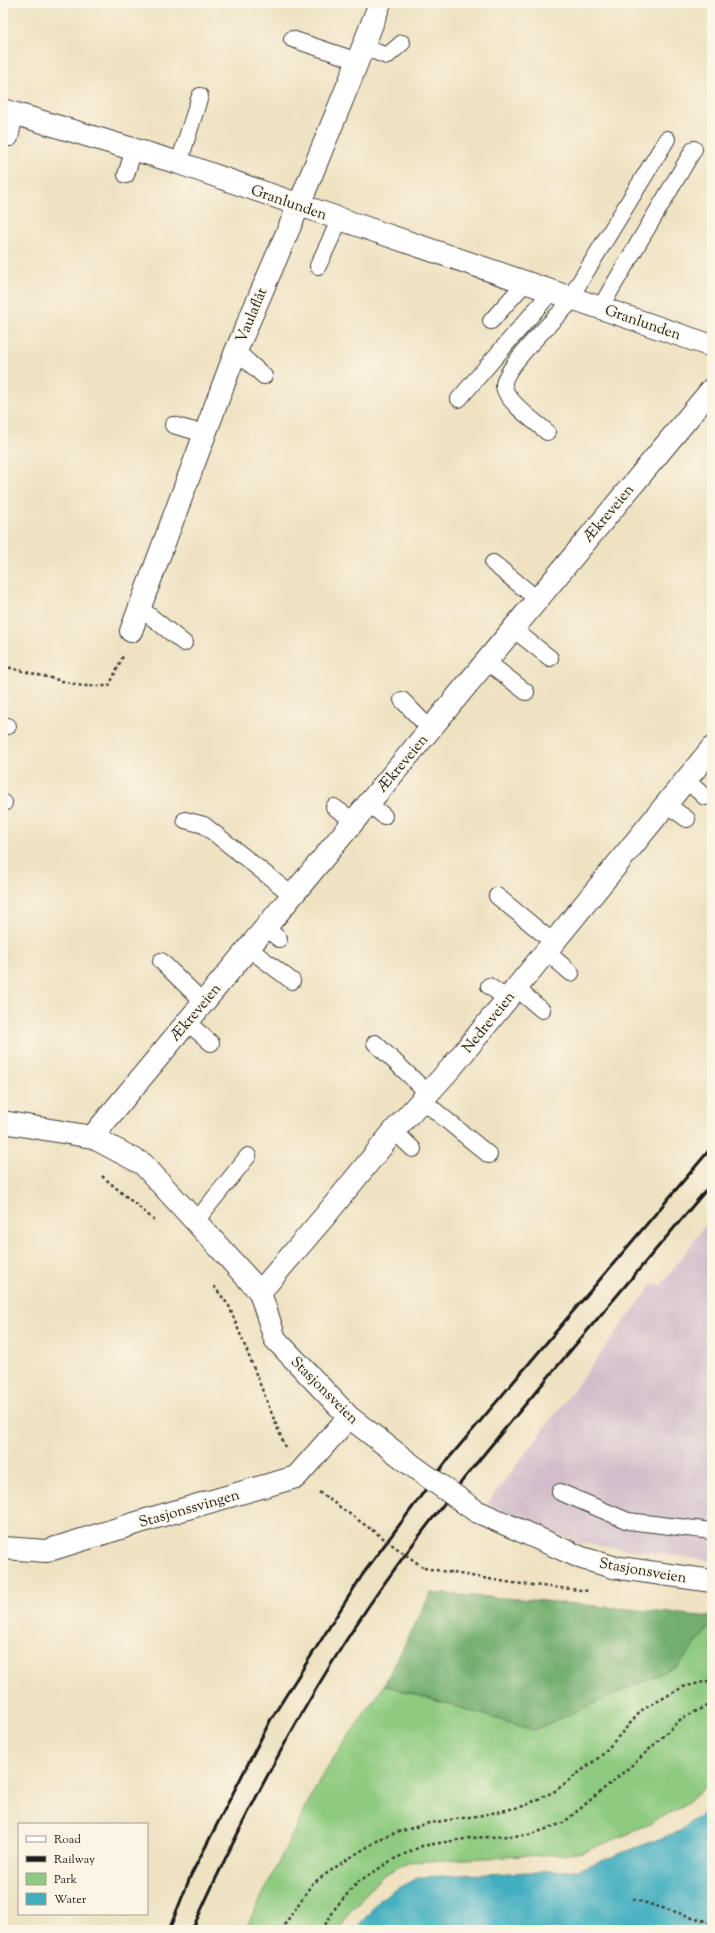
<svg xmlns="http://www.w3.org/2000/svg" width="715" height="1933" font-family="'Sorts Mill Goudy',serif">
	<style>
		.industrial { fill: #d1bdcb }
		.green { fill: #8ecb80; stroke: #55744e }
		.forest { fill: #72af6e; stroke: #476645 }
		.water { fill: #42afc0; stroke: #2f666e }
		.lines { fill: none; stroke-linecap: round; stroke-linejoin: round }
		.service-casing { stroke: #3c3a35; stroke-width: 18 }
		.minor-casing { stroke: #3c3a35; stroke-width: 24 }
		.path { stroke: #3c3a35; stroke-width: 2.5; stroke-dasharray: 3 3; stroke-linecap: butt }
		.service { stroke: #fff; stroke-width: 16 }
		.minor { stroke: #fff; stroke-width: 22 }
		.rail { stroke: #1c1c1c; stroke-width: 3 }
		.minor-bridge-casing { stroke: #3c3a35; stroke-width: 24; stroke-linecap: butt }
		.path-bridge { stroke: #3c3a35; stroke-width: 2.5; stroke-dasharray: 3 3; stroke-linecap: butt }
		.minor-bridge { stroke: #fff; stroke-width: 22 }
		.labels { text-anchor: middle; stroke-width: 3; stroke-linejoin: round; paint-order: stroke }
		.street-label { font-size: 15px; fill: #1c1c1c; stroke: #fcf5e5 }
	</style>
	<rect width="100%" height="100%" fill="#fcf5e5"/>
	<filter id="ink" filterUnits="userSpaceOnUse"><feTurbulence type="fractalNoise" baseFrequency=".025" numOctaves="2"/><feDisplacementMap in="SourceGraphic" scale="8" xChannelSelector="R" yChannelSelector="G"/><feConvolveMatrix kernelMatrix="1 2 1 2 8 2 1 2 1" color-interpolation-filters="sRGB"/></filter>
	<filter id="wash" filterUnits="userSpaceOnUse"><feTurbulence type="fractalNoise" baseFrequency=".012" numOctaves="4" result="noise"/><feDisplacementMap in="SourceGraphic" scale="16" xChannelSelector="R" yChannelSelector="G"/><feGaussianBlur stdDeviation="0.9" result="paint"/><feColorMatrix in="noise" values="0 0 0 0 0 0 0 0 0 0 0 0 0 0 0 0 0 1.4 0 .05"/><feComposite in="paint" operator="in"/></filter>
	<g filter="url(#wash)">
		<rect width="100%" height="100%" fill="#efe2c3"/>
		<polygon class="industrial" points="712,1216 712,1561 578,1543 487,1504 654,1283 661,1286"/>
		<polygon class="green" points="712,1624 712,1782 679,1808 628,1834 580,1853 408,1862 382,1876 348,1914 340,1930 245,1930 322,1775 384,1685 534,1730 678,1666"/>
		<polygon class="forest" points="431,1593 532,1600 712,1617 712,1624 678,1666 534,1730 384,1685"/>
		<polygon class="water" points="712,1805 712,1930 356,1930 380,1899 418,1877 577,1870 680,1831"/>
	</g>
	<g filter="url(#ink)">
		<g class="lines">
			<g class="service-casing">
				<g id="service">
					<polyline points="292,39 358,61"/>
					<polyline points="363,47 387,56 402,43"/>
					<polyline points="10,138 15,114"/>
					<polyline points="179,163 200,96"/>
					<polyline points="126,175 134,149"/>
					<polyline points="318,266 340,219"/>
					<polyline points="570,298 667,139"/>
					<polyline points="600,308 694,149"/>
					<polyline points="491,321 525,283"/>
					<polyline points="236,351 264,376"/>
					<polyline points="459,399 551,292"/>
					<polyline points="173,425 205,434"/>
					<path d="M547,432c-11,-10 -41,-30 -43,-46 -2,-17 56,-73 70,-87"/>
					<polyline points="493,563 537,599"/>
					<polyline points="140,608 184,643"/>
					<polyline points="513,629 550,658"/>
					<polyline points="486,661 526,692"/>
					<polyline points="402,700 430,729"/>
					<polyline points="3,726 8,726"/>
					<polyline points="686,780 705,797"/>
					<polyline points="3,803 4,803"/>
					<polyline points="368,803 384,816"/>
					<polyline points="666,804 687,819"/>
					<polyline points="334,807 354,821"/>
					<polyline points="185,820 204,825 292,895"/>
					<polyline points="497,896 553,942"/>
					<polyline points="265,927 279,939"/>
					<polyline points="248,948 292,981"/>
					<polyline points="546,951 571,973"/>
					<polyline points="161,961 203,1002"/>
					<polyline points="489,986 507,999"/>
					<polyline points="516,988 542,1010"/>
					<polyline points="187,1022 211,1043"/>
					<polyline points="375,1043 428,1093"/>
					<polyline points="422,1100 489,1155"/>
					<polyline points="394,1131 413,1149"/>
					<polyline points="196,1221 248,1156"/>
					<polyline points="560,1492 628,1521 712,1531"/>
				</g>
			</g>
			<g class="minor-casing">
				<g id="minor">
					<polyline points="3,110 179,163 340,219 712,346"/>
					<polyline points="131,631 236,351 299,205 351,78 380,3"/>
					<polyline points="3,1122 92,1137 143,1164 260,1292 275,1339 349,1417 417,1469"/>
					<polyline points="92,1137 712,389"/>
					<polyline points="260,1292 325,1216 394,1131 451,1068 712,748"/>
					<polyline points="476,1511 582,1558 613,1567 712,1581"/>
					<polyline points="3,1548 46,1551 153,1518 296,1477 349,1417"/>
				</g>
			</g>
			<g class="path">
				<polyline points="3,666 82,686 109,686 123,656"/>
				<polyline points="102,1176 154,1220"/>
				<polyline points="214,1286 229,1306 285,1447"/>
				<polyline points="319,1492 372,1530"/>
				<polyline points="424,1568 513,1583 590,1591"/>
				<polyline points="633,1899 712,1923"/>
				<polyline points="281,1930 312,1884 343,1862 385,1836 429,1823 483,1815 524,1806 555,1791 602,1755 642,1710 683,1687 712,1680"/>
				<polyline points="322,1930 336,1907 358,1882 392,1860 422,1846 470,1838 529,1835 563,1823 638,1760 682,1718 712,1704"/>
			</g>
			<use href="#service" class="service"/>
			<use href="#minor" class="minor"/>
			<g class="rail">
				<polyline points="169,1930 191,1875 271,1719 363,1574 449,1458 712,1147"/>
				<path d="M192,1930c51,-113 108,-223 178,-326 56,-82 121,-159 185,-235 52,-62 105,-124 157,-186"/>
			</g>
			<g class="minor-bridge-casing">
				<polyline id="minor-bridge" points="417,1469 476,1511"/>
			</g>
			<polyline class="path-bridge" points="372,1530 424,1568"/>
			<use href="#minor-bridge" class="minor-bridge"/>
		</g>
	</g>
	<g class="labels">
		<g class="street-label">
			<text transform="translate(289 202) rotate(19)" y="5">Granlunden</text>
			<text transform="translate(251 315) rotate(-67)" y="5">Vaulaflåt</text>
			<text transform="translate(643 322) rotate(19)" y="5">Granlunden</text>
			<text transform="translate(608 513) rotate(-50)" y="5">Ækreveien</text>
			<text transform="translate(402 763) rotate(-50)" y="5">Ækreveien</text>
			<text transform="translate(195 1012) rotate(-50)" y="5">Ækreveien</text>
			<text transform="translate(488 1022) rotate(-51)" y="5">Nedreveien</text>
			<text transform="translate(325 1390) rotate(45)" y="5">Stasjonsveien</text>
			<text transform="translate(189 1508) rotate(-16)" y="5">Stasjonssvingen</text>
			<text transform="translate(643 1570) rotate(10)" y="5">Stasjonsveien</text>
		</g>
	</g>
	<rect width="715" height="1933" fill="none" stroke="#fcf5e5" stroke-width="16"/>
	<rect x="18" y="1823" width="130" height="92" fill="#fcf5e5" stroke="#a29e95"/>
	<rect x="26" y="1836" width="20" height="6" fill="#ffffff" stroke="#a29e95"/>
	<text x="54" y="1843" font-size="12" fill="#1c1c1c">Road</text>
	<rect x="26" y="1856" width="20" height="6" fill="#1c1c1c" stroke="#a29e95"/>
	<text x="54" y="1863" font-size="12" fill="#1c1c1c">Railway</text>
	<rect x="26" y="1873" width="20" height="12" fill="#8ecb80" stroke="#a29e95"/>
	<text x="54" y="1883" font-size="12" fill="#1c1c1c">Park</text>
	<rect x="26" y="1893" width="20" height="12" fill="#42afc0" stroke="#a29e95"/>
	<text x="54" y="1903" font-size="12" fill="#1c1c1c">Water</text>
</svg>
